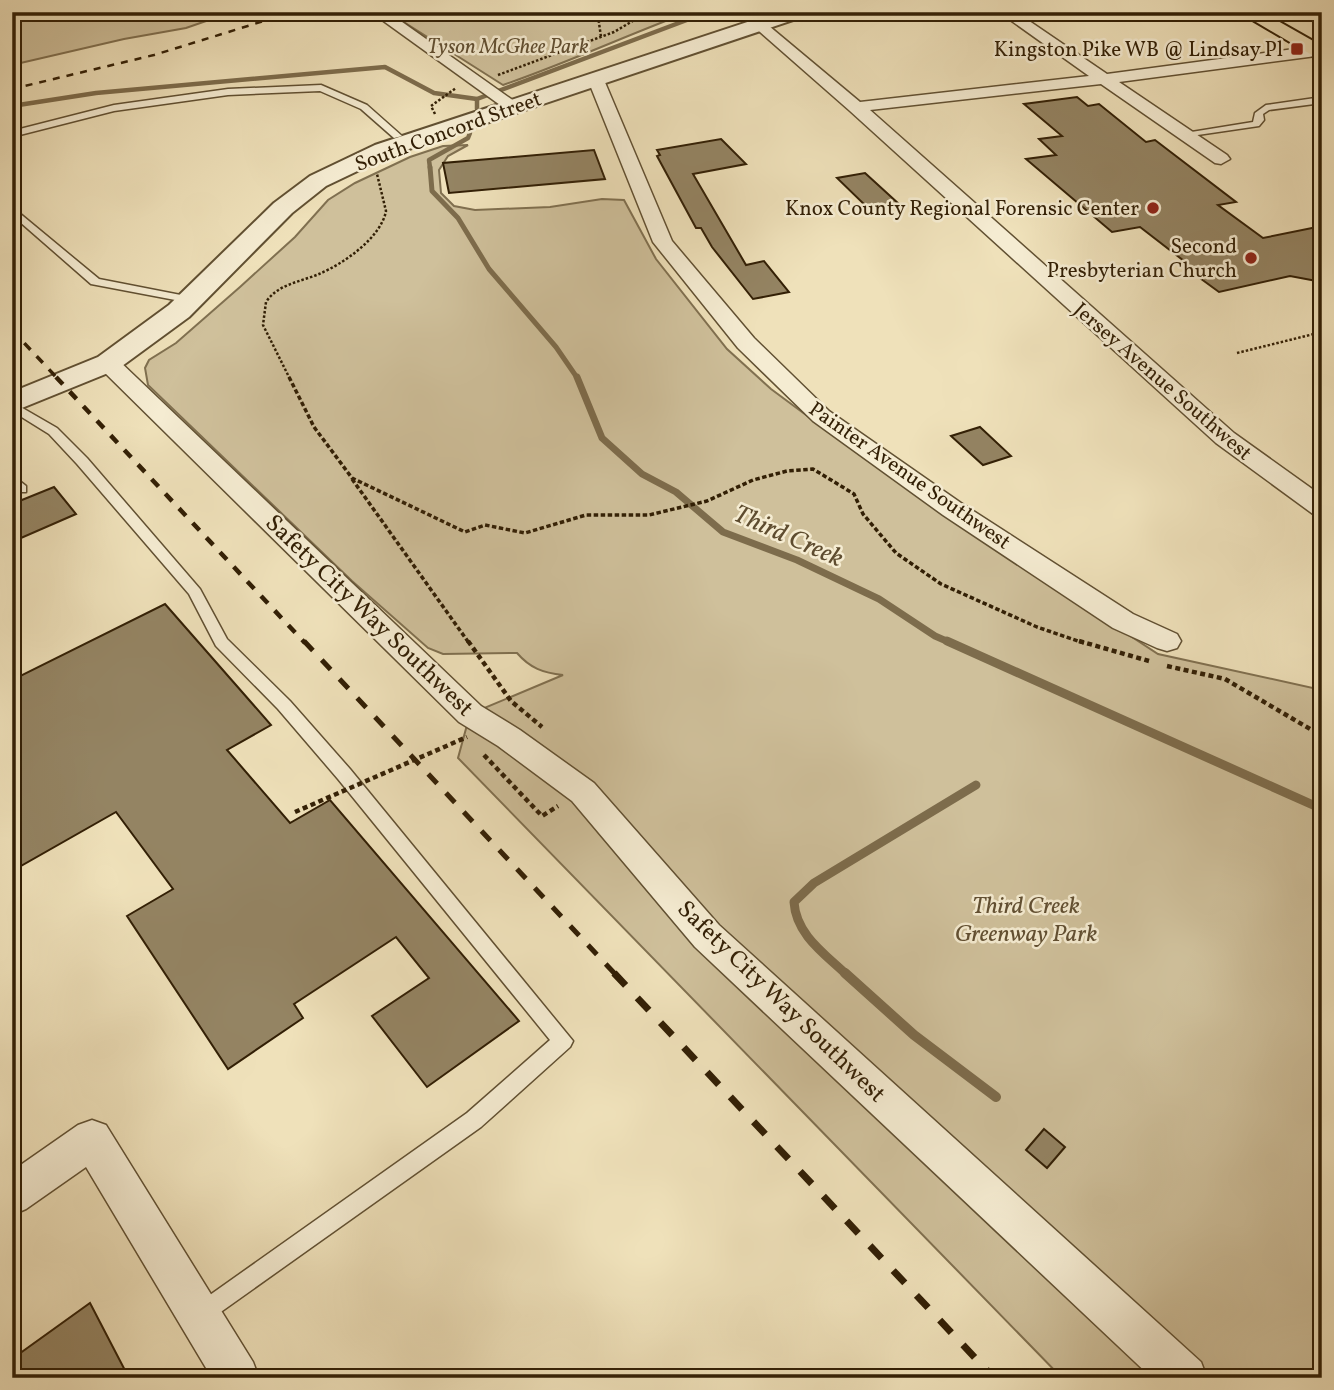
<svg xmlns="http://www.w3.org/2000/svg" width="1334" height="1390" font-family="Vollkorn,serif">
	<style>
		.green { fill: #cfc09b; stroke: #807050; stroke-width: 2 }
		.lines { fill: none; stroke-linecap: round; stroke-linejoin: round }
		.stream-far4 { stroke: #7d6c4c; stroke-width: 4.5 }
		.stream-far3 { stroke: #7d6c4c; stroke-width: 5 }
		.stream-far2 { stroke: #7d6c4c; stroke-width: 7 }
		.stream-far1 { stroke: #7d6c4c; stroke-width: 9 }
		.stream { stroke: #7d6c4c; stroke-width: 10 }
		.building { fill: #948463; stroke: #321f05; stroke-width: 2 }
		.service-casing { stroke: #615032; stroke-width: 3 }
		.minor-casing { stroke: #615032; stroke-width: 3 }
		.tertiary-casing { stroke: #615032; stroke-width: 4 }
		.primary-casing { stroke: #321f05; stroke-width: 4 }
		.path-far2 { stroke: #321f05; stroke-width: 2.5; stroke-dasharray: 2.5 2; stroke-linecap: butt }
		.path-far1 { stroke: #321f05; stroke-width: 3.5; stroke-dasharray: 4.5 2.5; stroke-linecap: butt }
		.path { stroke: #321f05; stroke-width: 4.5; stroke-dasharray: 5 3.5; stroke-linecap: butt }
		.service { fill: #f5ecd2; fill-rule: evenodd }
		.minor { fill: #f5ecd2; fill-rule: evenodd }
		.tertiary { fill: #f5ecd2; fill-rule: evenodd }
		.primary { fill: #efe1ba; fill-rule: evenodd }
		.rail-far4 { stroke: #321f05; stroke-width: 2.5; stroke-dasharray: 7 7; stroke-linecap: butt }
		.rail-far3 { stroke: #321f05; stroke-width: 3.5; stroke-dasharray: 9 9; stroke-linecap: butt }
		.rail-far2 { stroke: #321f05; stroke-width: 4.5; stroke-dasharray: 10 10; stroke-linecap: butt }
		.rail-far1 { stroke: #321f05; stroke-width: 5; stroke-dasharray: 13 13; stroke-linecap: butt }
		.rail { stroke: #321f05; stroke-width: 7; stroke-dasharray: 17 17; stroke-linecap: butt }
		.path-bridge { stroke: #321f05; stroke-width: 4.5; stroke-dasharray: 5 3.5; stroke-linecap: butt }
		.poi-dot { fill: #8f2418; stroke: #f5ecd2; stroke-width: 2.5 }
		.labels { text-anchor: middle; stroke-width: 5; stroke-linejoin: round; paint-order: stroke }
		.far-park-label { font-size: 21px; font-style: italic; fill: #614f32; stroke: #f5ecd2 }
		.far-poi-label { font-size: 21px; fill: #321f05; stroke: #f5ecd2; text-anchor: end }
		.far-street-label { font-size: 21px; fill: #321f05; stroke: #f5ecd2 }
		.street-label { font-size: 24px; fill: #321f05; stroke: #f5ecd2 }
		.park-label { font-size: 24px; font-style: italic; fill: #614f32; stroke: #f5ecd2 }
		.water-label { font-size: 26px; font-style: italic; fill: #5e4c2f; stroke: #f5ecd2 }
	</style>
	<rect width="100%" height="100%" fill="#efe1ba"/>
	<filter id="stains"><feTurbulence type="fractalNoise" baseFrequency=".00286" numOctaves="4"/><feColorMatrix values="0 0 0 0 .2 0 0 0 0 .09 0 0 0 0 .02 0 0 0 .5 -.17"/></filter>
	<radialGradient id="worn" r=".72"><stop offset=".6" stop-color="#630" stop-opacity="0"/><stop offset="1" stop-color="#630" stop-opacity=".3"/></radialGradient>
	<g class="green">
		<polygon points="12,12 232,12 186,28 124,39 12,65"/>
		<path d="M388,12h301c-62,23 -122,51 -186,73z"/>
		<path d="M468,145l-20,11 -9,14 2,23 13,13 21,4 75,-3 52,-8 22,1 32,59 71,90 44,40 93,69 85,59 209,137 164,36v688h-260l-604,-620 12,-44 93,-39c-20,-2 -33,-7 -46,-22l-74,1 -15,-6 -76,-67 -204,-196 -3,-17 4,-8 27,-17 64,-56 55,-50 33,-37 27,-17 55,-26 33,-11z"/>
	</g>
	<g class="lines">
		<g class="stream-far4">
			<polyline points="12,106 96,93 385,67 434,93 477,99"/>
			<polyline points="477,109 477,99 708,12"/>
			<polyline points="430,168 429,160 468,138 470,133"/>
		</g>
		<polyline class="stream-far3" points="430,167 432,191 458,218 489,269 556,347 578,379"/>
		<polyline class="stream-far2" points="577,377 602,438 642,474 676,492 723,532 797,560 879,599 935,636 951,643"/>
		<g class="stream-far1">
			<polyline points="947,641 1322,809"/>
			<path d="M847,975c-22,-21 -51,-40 -53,-73l20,-19 162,-98"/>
		</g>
		<polyline class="stream" points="845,973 914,1035 996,1097"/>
	</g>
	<g class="building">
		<polygon points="1077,97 1088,106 1099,104 1146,142 1155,140 1236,202 1218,205 1263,238 1322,226 1322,282 1290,276 1219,292 1178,262 1184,261 1140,227 1112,232 1026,159 1056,155 1039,139 1062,136 1024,104"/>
		<polygon points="721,139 746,164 693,174 746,265 764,261 789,292 753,299 712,247 701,228 696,228 657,156 660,155 657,150"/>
		<polygon points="594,150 605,179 449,193 443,163"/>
		<polygon points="865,173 888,194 900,205 871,211 837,178"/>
		<polygon points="980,427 1011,456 983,465 951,436"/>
		<polygon points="54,487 76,514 21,538 12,526 12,504"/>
		<polygon points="165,604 271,725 227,750 290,823 330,800 519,1021 427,1087 372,1016 429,978 396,937 294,1004 303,1018 228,1069 127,916 173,889 116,812 12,871 12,680"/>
		<polygon points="1044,1129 1065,1147 1047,1168 1026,1150"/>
		<polygon points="90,1303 129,1378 12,1378 12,1359"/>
	</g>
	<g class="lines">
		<g class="service-casing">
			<g id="service">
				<polygon points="321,85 367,105 402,136 394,138 361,109 320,91 228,95 114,111 12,137 12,131 114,105 228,89"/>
				<polygon points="1322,97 1322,103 1269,110 1263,114 1264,120 1259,126 1184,137 1179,134 1253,122 1255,113 1266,105"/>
				<polygon points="12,207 99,279 191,297 197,300 191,303 91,284 12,215"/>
				<polygon points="12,402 57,428 87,458 200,589 227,639 290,701 350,769 573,1041 570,1047 481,1127 201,1326 193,1323 190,1315 193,1307 467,1113 550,1040 338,779 278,709 216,646 189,594 77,464 49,434 12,411"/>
				<polygon points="12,475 26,486 26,492 16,492 12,487"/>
			</g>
		</g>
		<g class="minor-casing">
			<g id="minor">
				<polygon points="371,12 388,12 521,106 513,111 507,110"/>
				<polygon points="999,12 1016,12 1107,74 1316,46 1322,48 1322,54 1316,56 1119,82 1227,155 1230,159 1221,164 1215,163 1101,84 870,110 1234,433 1322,496 1322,516 1313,514 1216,443 850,111 751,24 753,21 763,21 860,102 1089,76"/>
				<polygon points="596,75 604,80 672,241 754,338 829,411 961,503 1133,614 1177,634 1181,641 1177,648 1167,651 1157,648 1113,628 943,515 813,421 738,348 653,242 588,80"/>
				<polygon points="108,356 116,358 481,706 520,730 594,783 719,925 1201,1362 1207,1378 1152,1378 695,947 572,801 498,746 459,722 100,368 97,363 100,358"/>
				<polygon points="92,1120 106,1125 253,1362 259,1378 212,1378 86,1167 26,1209 12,1215 12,1171 78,1125"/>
			</g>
		</g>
		<g class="tertiary-casing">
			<polygon id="tertiary" points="778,12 807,12 805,16 391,155 326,186 292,213 189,317 118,369 12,412 12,392 98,357 169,305 274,203 310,176 375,145"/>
		</g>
		<g class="primary-casing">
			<polygon id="primary" points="1239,12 1262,12 1322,46 1322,61"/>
		</g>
		<g class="path-far2">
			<polyline points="598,16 601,37"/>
			<polyline points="498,75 614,32 648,12"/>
			<polyline points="435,114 431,106 456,88"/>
			<polyline points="1237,353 1322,332"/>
			<path d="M290,379l-27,-54 3,-23c12,-18 34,-20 53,-28 24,-10 62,-36 67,-63l-9,-37"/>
		</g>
		<g class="path-far1">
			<polyline points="289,377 314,427 352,478 465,532 485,525 525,533 586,515 649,515 707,501 753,480 787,471 813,469 854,494 863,514 896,553 941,584 1037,627 1084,643"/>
			<polyline points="352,479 469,643"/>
		</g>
		<g class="path">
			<polyline points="468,641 511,701 542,727"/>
			<polyline points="1079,641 1149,661"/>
			<polyline points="1167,666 1225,679 1322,736"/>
			<polyline points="484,755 542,816 558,806"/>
		</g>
		<use href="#service" class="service"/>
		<use href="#minor" class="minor"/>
		<use href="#tertiary" class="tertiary"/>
		<use href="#primary" class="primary"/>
		<polyline class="rail-far4" points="12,89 154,55 293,12"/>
		<polyline class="rail-far3" points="12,330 58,379"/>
		<polyline class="rail-far2" points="56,377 305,643"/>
		<polyline class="rail-far1" points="304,641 616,975"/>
		<polyline class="rail" points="614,973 994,1378"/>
		<polyline class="path-bridge" points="295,812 467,737"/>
	</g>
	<g class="poi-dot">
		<rect x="1290" y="42" width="14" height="14" rx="3.5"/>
		<circle cx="1153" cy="208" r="7"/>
		<circle cx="1251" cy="258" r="7"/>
	</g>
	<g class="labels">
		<g class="far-park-label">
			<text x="508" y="53">Tyson McGhee Park</text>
		</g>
		<g class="far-poi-label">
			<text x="1283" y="56">Kingston Pike WB @ Lindsay Pl</text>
			<text x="1139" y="215">Knox County Regional Forensic Center</text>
			<text x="1237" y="253">Second<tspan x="1237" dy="24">Presbyterian Church</tspan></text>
		</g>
		<g class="far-street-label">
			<text transform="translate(448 131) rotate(-20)" y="7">South Concord Street</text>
			<text transform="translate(1163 381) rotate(41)" y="7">Jersey Avenue Southwest</text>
			<text transform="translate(910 475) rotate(35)" y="7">Painter Avenue Southwest</text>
		</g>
		<g class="street-label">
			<text transform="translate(370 615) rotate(44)" y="8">Safety City Way Southwest</text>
			<text transform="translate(782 1001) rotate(44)" y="8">Safety City Way Southwest</text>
		</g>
		<g class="park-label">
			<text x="1026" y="913">Third Creek<tspan x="1026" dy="28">Greenway Park</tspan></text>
		</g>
		<g class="water-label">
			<text transform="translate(789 535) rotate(24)" y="9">Third Creek</text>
		</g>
	</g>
	<rect width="1334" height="1390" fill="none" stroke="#efe1ba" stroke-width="42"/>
	<rect x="14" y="14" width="1306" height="1362" fill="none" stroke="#321f05" stroke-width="3.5"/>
	<rect x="21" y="21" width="1292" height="1348" fill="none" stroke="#321f05" stroke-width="2"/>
	<rect width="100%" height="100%" filter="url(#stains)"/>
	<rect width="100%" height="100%" fill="url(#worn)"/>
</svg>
